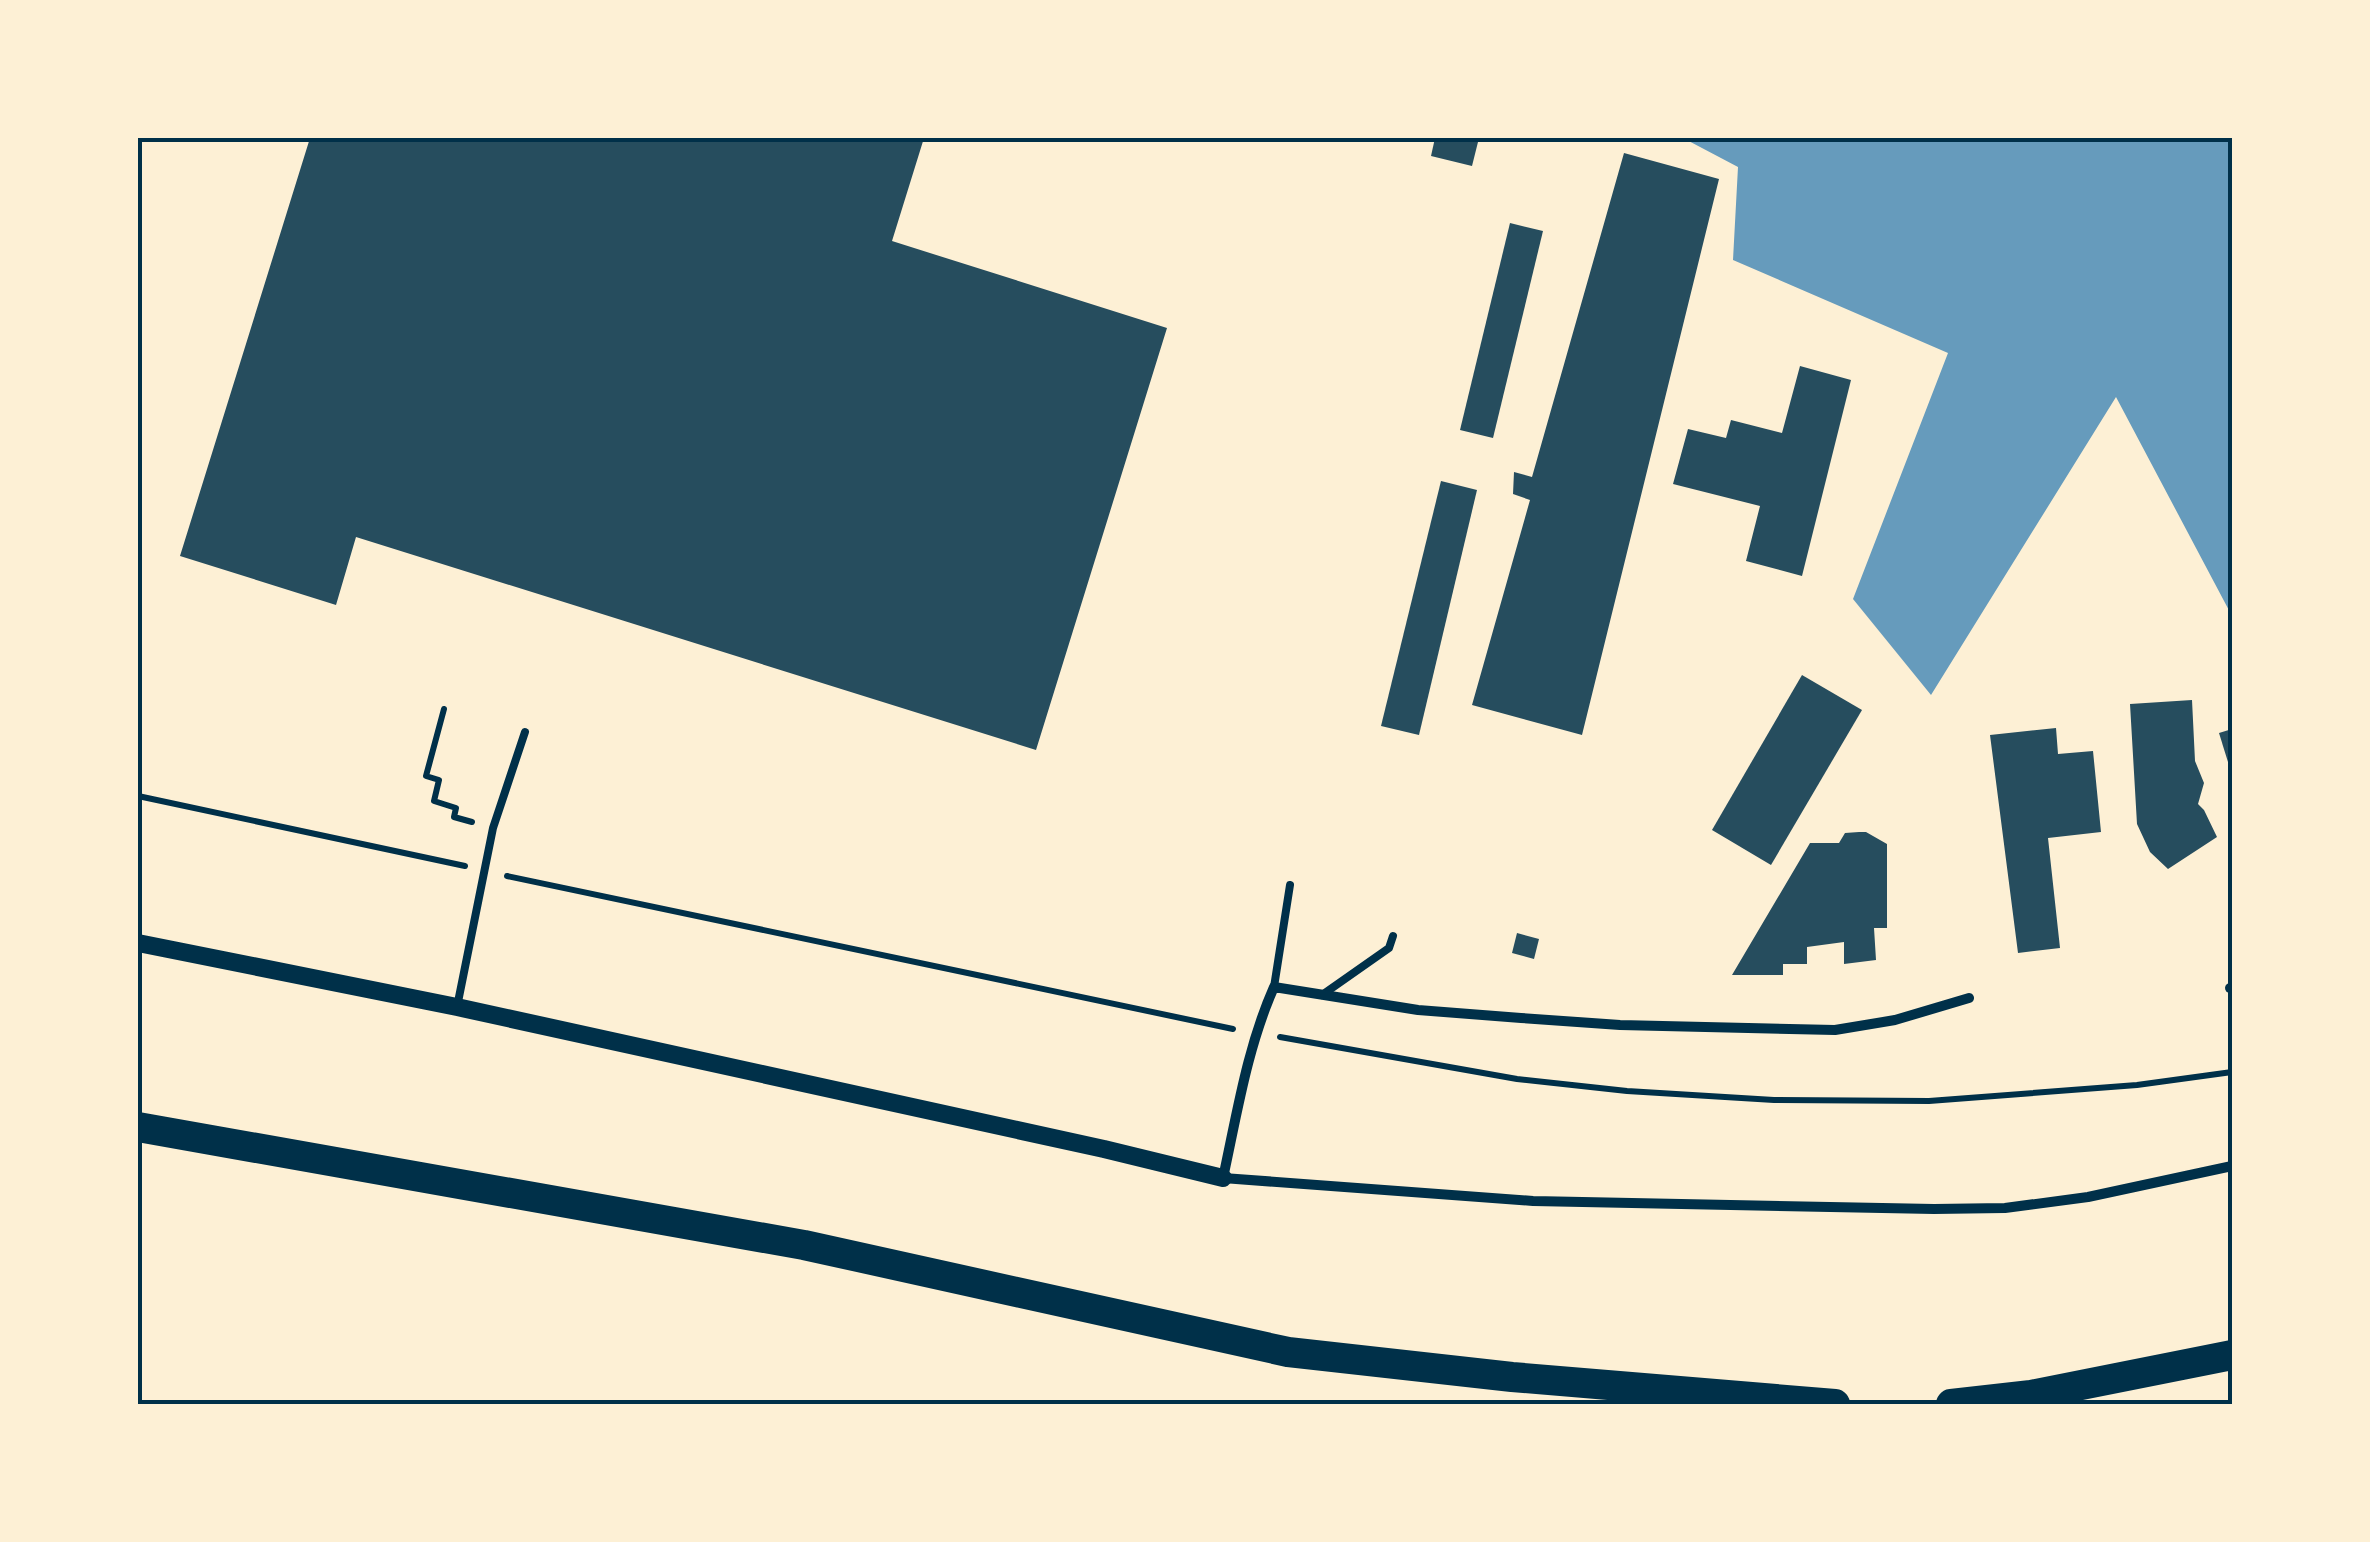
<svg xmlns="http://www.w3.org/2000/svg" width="2370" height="1542" font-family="'Asap Condensed',sans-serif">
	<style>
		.water { fill: #669bbc }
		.building { fill: #264d5e }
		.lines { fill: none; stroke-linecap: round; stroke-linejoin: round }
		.path { stroke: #003049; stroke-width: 6 }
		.service { stroke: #003049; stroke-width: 8 }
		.minor { stroke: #003049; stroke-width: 10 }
		.tertiary { stroke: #003049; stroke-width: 18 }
		.motorway { stroke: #003049; stroke-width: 30 }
		.neatline { fill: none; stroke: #003049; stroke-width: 4 }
	</style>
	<rect width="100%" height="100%" fill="#fdf0d5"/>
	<polygon class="water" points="1683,138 2232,138 2232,616 2116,397 1931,695 1853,599 1948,353 1733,260 1738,167"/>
	<g class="building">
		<polygon points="310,138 924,138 892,241 1167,328 1036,750 356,537 336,605 180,556"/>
		<polygon points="1435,138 1479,138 1472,166 1431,156"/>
		<polygon points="1624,153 1719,179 1582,735 1472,705 1530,500 1513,494 1514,472 1532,477"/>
		<polygon points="1510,223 1543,231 1493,438 1460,430"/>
		<polygon points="1800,366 1851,380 1802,576 1746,561 1760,506 1673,484 1688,429 1726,438 1731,420 1782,433"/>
		<polygon points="1441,481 1477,490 1419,735 1381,726"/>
		<polygon points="1802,675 1862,710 1771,865 1712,830"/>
		<polygon points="2192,700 2195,761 2204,783 2198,804 2204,810 2217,837 2168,869 2150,852 2137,824 2130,704"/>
		<polygon points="2056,728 2058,754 2093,751 2101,832 2048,838 2060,948 2018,953 1990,735"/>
		<polygon points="2232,729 2232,775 2219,733"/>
		<polygon points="1859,832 1866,832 1887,844 1887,928 1874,928 1876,960 1844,964 1844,942 1807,947 1807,964 1783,964 1783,975 1732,975 1810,843 1839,843 1845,833"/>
		<polygon points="1517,933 1539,939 1534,959 1512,953"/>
	</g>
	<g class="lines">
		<g class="path">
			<polyline points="444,709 426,776 439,780 434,801 456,808 454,817 472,822"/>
			<polyline points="138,796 465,866"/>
			<polyline points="507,876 1233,1029"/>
			<polyline points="1280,1037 1517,1079 1627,1091 1774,1100 1929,1101 2137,1085 2232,1072"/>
		</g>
		<g class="service">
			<polyline points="1274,987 1290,885"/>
			<polyline points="1322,995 1389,948 1393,936"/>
			<polyline points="457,1007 493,828 525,732"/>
		</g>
		<g class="minor">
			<polyline points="2230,988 2232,989"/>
			<path d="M1969,998l-74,22 -60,10 -215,-5 -99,-7 -103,-8 -144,-23c-27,61 -37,127 -51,191l310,23 401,8 71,-1 83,-11 144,-31"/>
		</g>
		<polyline class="tertiary" points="138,943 457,1007 1104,1149 1223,1178"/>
		<g class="motorway">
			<polyline points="138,1127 804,1245 1288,1352 1512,1377 1835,1404"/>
			<polyline points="1951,1404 2031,1395 2232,1355"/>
		</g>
	</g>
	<rect width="2370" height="1542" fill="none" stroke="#fdf0d5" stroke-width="280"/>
	<rect x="140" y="140" width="2090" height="1262" class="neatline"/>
</svg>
